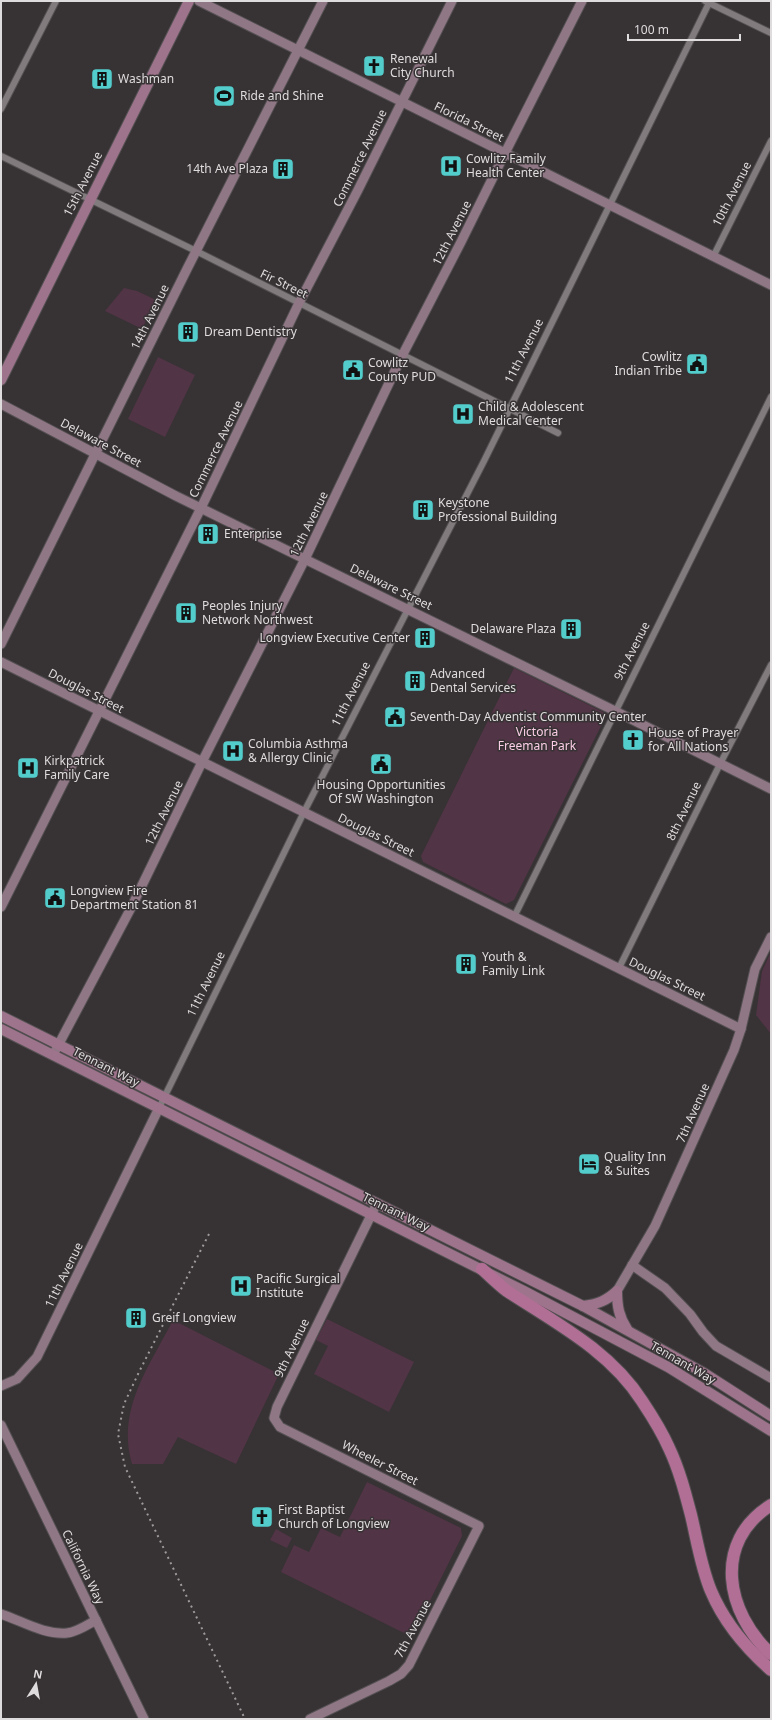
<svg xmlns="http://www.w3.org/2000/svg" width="772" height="1720" font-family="'Noto Sans',sans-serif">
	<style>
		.green { fill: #513445 }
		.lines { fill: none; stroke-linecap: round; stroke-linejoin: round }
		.street-casing { stroke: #545052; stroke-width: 8 }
		.secondary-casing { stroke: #545052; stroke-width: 11 }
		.primary-casing { stroke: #545052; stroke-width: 12 }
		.highway-casing { stroke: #545052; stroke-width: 14 }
		.street { stroke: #817b7e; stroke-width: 6 }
		.secondary { stroke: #907785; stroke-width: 9 }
		.primary { stroke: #9e748c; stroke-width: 10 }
		.highway { stroke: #b26f96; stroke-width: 12 }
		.rail { stroke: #9f9b9c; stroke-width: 2; stroke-dasharray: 2 4; stroke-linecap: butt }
		.labels { text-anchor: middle; stroke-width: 3; stroke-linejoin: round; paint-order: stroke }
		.poi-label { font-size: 12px; fill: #dfdcdd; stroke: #373234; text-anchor: start }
		.street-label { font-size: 12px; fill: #dfdcdd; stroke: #373234 }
		.park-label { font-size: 12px; fill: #facce5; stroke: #373234 }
	</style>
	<rect width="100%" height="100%" fill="#373234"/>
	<g class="green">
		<polygon points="124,288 137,291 156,300 142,329 105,311"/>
		<polygon points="158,357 195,375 165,437 128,419"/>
		<polygon points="514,668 607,714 514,900 506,904 423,862 421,856"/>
		<polygon points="771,952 771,1034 756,1015 762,971"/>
		<polygon points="327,1319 414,1362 389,1412 314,1374 328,1346 316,1340"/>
		<path d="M173,1320l106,54 -43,90 -58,-27 -15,27h-31c-16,-54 17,-97 41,-144z"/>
		<polygon points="367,1482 461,1528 462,1536 412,1637 281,1572 294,1545 309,1552 321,1528 340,1537"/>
		<polygon points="276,1529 292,1538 287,1548 270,1540"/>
	</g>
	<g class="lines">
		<g class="street-casing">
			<g id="street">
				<polyline points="705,1 771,33"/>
				<polyline points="1,109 56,1"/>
				<polyline points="1,156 196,251 558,433"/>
				<polyline points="713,257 771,141"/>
				<polyline points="514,917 771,397"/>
				<polyline points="619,968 720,764 771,665"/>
				<polyline points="159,1108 304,812 484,461 710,1"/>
			</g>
		</g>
		<g class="secondary-casing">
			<g id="secondary">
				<polyline points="199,1 771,285"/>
				<polyline points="1,404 176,496 615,711 771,789"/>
				<polyline points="1,644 187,269 323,1"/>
				<polyline points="1,662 741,1029"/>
				<polyline points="1,907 201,508 299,303 358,190 452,1"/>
				<polyline points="53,1055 131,908 202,762 305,559 402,356 461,242 505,153 582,1"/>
				<polyline points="632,1265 665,1288 690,1314 703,1332 716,1346 771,1378"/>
				<polyline points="617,1291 655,1226 734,1050 741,1029 755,969 771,937"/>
				<polyline points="1,1386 17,1379 37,1357 159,1108"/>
				<polyline points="1,1425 144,1719"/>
				<path d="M1,1614c21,7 43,21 66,19 10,-1 20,-8 29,-13"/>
				<polyline points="310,1719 389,1681 401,1674 409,1665 479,1526 280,1427 274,1418 277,1407 377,1203"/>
			</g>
		</g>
		<g class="primary-casing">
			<g id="primary">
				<polyline points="1,380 189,1"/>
				<polyline points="1,1016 583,1306 704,1373 771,1416"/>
				<polyline points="1,1029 524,1291 668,1367 771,1431"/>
				<path d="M617,1291c0,15 2,26 10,38"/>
				<path d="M583,1306c15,-2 23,-5 34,-15"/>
			</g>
		</g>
		<g class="highway-casing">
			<g id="highway">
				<path d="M482,1269c8,7 16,15 25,22 49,32 103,60 135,110 10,15 20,31 27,47 10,21 16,44 22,67 6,25 10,52 20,76 13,31 35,57 60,79"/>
				<path d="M771,1505c-59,37 -45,108 0,149"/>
			</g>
		</g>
		<use href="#street" class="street"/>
		<use href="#secondary" class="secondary"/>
		<use href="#primary" class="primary"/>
		<use href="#highway" class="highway"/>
		<polyline class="rail" points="209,1234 139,1372 124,1404 118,1434 125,1467 245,1719"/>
	</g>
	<defs>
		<g id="church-square" transform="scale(1.15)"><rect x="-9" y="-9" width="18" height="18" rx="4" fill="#53cdcb" stroke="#373234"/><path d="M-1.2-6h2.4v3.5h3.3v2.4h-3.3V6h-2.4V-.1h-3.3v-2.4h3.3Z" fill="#111"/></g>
		<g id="building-square" transform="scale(1.15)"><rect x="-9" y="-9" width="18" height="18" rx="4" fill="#53cdcb" stroke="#373234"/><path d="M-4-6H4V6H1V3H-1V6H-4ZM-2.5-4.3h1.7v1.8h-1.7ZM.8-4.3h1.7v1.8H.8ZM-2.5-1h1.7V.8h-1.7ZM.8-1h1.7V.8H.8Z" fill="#111"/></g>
		<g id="stadium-square" transform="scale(1.15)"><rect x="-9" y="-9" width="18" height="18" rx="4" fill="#53cdcb" stroke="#373234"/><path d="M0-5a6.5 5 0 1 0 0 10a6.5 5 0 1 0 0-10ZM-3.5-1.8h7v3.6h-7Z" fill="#111"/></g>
		<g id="hospital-square" transform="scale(1.15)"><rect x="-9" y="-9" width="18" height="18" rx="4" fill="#53cdcb" stroke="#373234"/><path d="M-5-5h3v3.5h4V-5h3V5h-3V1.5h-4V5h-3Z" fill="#111"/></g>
		<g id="civic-square" transform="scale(1.15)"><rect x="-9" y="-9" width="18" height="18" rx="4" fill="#53cdcb" stroke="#373234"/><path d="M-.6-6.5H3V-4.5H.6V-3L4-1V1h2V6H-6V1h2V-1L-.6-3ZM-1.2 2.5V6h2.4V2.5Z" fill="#111"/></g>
		<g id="hotel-square" transform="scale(1.15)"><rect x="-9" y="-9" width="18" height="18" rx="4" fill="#53cdcb" stroke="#373234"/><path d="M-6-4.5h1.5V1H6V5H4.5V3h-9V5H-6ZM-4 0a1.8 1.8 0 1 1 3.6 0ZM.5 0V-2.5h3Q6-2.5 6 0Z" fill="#111"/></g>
	</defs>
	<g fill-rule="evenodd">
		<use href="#church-square" x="374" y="66"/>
		<use href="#building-square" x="102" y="79"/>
		<use href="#stadium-square" x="224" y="96"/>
		<use href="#hospital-square" x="451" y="166"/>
		<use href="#building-square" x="283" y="169"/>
		<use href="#building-square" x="188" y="332"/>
		<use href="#civic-square" x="697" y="364"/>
		<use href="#civic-square" x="353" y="370"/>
		<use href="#hospital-square" x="463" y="414"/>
		<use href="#building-square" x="423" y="510"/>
		<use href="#building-square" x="208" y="534"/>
		<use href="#building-square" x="186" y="613"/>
		<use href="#building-square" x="571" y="629"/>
		<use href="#building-square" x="425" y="638"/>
		<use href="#building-square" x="415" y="681"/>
		<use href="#civic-square" x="395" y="717"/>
		<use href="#church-square" x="633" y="740"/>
		<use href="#hospital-square" x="233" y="751"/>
		<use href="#civic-square" x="381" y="764"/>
		<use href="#hospital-square" x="28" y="768"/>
		<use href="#civic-square" x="55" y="898"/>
		<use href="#building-square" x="466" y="964"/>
		<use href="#hotel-square" x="589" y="1164"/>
		<use href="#hospital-square" x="241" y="1286"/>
		<use href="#building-square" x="136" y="1318"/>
		<use href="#church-square" x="262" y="1517"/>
	</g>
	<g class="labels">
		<g class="poi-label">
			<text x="390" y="63">Renewal<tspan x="390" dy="14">City Church</tspan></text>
			<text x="118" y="83">Washman</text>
			<text x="240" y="100">Ride and Shine</text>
			<text x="466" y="163">Cowlitz Family<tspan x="466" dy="14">Health Center</tspan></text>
			<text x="268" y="173" text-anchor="end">14th Ave Plaza</text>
			<text x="204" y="336">Dream Dentistry</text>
			<text x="682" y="361" text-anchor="end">Cowlitz<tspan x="682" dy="14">Indian Tribe</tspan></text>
			<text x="368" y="367">Cowlitz<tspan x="368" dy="14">County PUD</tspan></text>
			<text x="478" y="411">Child &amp; Adolescent<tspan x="478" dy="14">Medical Center</tspan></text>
			<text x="438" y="507">Keystone<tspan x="438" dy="14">Professional Building</tspan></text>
			<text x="224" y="538">Enterprise</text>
			<text x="202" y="610">Peoples Injury<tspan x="202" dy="14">Network Northwest</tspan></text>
			<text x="556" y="633" text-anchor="end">Delaware Plaza</text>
			<text x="410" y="642" text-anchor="end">Longview Executive Center</text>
			<text x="430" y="678">Advanced<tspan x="430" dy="14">Dental Services</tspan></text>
			<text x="410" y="721">Seventh-Day Adventist Community Center</text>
			<text x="648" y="737">House of Prayer<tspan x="648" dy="14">for All Nations</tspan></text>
			<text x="248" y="748">Columbia Asthma<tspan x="248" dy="14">&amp; Allergy Clinic</tspan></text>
			<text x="44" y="765">Kirkpatrick<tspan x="44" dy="14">Family Care</tspan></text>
			<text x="381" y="789" text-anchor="middle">Housing Opportunities<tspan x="381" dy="14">Of SW Washington</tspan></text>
			<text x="70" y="895">Longview Fire<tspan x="70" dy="14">Department Station 81</tspan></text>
			<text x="482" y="961">Youth &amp;<tspan x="482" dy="14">Family Link</tspan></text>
			<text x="604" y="1161">Quality Inn<tspan x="604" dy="14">&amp; Suites</tspan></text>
			<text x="256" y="1283">Pacific Surgical<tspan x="256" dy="14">Institute</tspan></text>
			<text x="152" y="1322">Greif Longview</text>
			<text x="278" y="1514">First Baptist<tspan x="278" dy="14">Church of Longview</tspan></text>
		</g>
		<g class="street-label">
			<text transform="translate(469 122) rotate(26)" y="4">Florida Street</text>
			<text transform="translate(360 158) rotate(-64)" y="4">Commerce Avenue</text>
			<text transform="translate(83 184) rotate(-63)" y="4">15th Avenue</text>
			<text transform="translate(732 194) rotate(-63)" y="4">10th Avenue</text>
			<text transform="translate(452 233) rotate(-63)" y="4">12th Avenue</text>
			<text transform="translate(284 284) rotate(26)" y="4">Fir Street</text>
			<text transform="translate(150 317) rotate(-64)" y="4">14th Avenue</text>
			<text transform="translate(524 351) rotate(-63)" y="4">11th Avenue</text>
			<text transform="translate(101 443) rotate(28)" y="4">Delaware Street</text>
			<text transform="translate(216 449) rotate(-64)" y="4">Commerce Avenue</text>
			<text transform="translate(309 524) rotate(-64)" y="4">12th Avenue</text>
			<text transform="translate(391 587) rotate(26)" y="4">Delaware Street</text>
			<text transform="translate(632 651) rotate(-63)" y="4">9th Avenue</text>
			<text transform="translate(86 691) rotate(27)" y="4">Douglas Street</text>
			<text transform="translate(351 694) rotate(-63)" y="4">11th Avenue</text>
			<text transform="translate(684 811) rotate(-64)" y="4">8th Avenue</text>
			<text transform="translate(164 813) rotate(-64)" y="4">12th Avenue</text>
			<text transform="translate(376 835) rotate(26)" y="4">Douglas Street</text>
			<text transform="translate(667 979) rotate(26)" y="4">Douglas Street</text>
			<text transform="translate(206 984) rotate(-64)" y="4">11th Avenue</text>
			<text transform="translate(106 1067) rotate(27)" y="4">Tennant Way</text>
			<text transform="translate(693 1113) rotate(-66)" y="4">7th Avenue</text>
			<text transform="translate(396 1212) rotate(26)" y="4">Tennant Way</text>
			<text transform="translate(64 1275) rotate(-64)" y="4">11th Avenue</text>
			<text transform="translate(292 1348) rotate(-64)" y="4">9th Avenue</text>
			<text transform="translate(683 1363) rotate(30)" y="4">Tennant Way</text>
			<text transform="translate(380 1463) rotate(27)" y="4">Wheeler Street</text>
			<text transform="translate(83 1567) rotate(64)" y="4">California Way</text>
			<text transform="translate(413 1629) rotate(-62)" y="4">7th Avenue</text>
		</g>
		<g class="park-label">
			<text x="537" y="736">Victoria<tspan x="537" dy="14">Freeman Park</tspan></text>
		</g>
	</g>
	<rect width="772" height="1720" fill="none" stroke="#dfdcdd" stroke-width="4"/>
	<g transform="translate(36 1684) rotate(11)" stroke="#373234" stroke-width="3" paint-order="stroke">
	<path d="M0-3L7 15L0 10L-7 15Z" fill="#dfdcdd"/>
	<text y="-6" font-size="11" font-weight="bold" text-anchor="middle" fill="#dfdcdd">N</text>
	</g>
	<path d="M628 34v6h112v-6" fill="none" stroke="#dfdcdd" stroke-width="2"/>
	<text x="634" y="34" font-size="12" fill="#dfdcdd" stroke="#373234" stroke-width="3" paint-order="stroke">100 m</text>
</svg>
